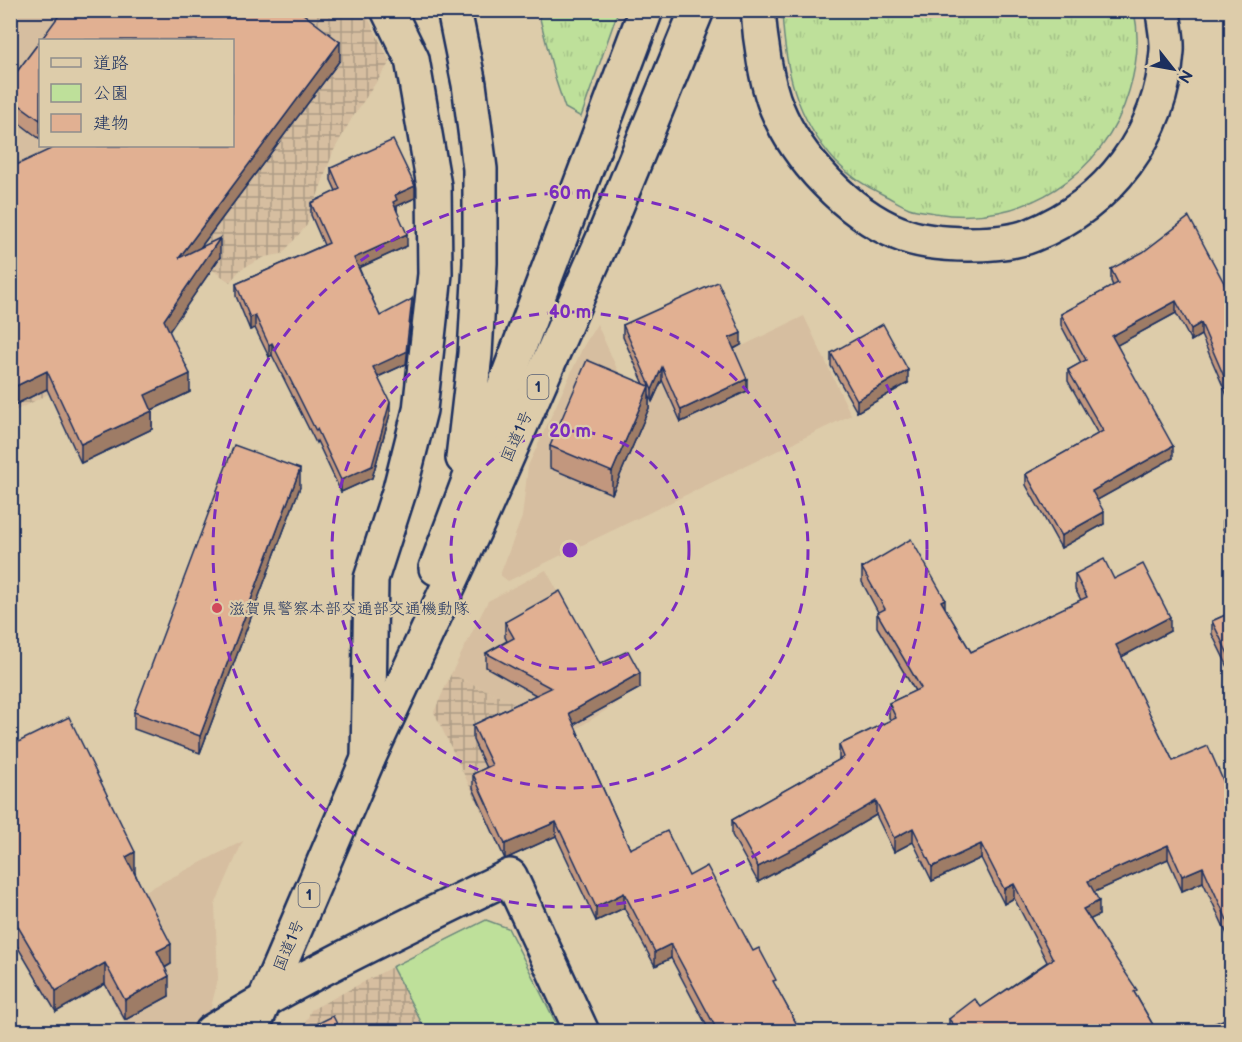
<svg xmlns="http://www.w3.org/2000/svg" width="1242" height="1042" font-family="'Balsamiq Sans','Klee One',sans-serif">
	<style>
		.built { fill: #d6bea0 }
		.industrial { fill: url(#industrial-grid) }
		.grass { fill: url(#grass-tufts); stroke: #6c887c; stroke-width: 1.5 }
		.park { fill: #bee09a; stroke: #6c887c; stroke-width: 1.5 }
		.lines { fill: none; stroke-linecap: round; stroke-linejoin: round }
		.street-casing { stroke: #1b2f5e; stroke-width: 38 }
		.highway-casing { stroke: #1b2f5e; stroke-width: 38 }
		.street { stroke: #dca; stroke-width: 33 }
		.highway { stroke: #dca; stroke-width: 33 }
		.wall { fill: #c2977e; stroke: #1b2f5e; stroke-width: 1.5 }
		.shaded-wall { fill: #9e7b66; stroke: #1b2f5e; stroke-width: 1.5 }
		.building { fill: #e1b092; stroke: #1b2f5e; stroke-width: 1.5 }
		.ring { fill: none; stroke: #7b2cbf; stroke-width: 3; stroke-dasharray: 10 8 }
		.poi-dot { fill: #d1495b; stroke: #dca; stroke-width: 2 }
		.labels { text-anchor: middle; stroke-width: 4.5; stroke-linejoin: round; paint-order: stroke }
		.shield { fill: #dca; stroke: #555e75; stroke-width: 1.5 }
		.shield-label { font-size: 15px; font-weight: bold; fill: #1b2f5e }
		.street-label { font-size: 16px; fill: #1b2f5e; stroke: #dca }
		.poi-label { font-size: 16px; fill: #1b2f5e; stroke: #dca; text-anchor: start }
		.centre { fill: #7b2cbf; stroke: #dca; stroke-width: 3 }
		.ring-label { font-size: 18px; text-anchor: middle; font-weight: bold; fill: #7b2cbf; stroke: #dca; stroke-width: 4.5; stroke-linejoin: round; paint-order: stroke }
	</style>
	<defs>
		<pattern id="industrial-grid" width="8" height="8" patternUnits="userSpaceOnUse" patternTransform="scale(1.5)"><rect width="8" height="8" fill="#d6bea0"/><path d="M0 4h8M4 0v8" fill="none" stroke="#ad9b86"/></pattern>
		<pattern id="grass-tufts" width="24" height="20" patternUnits="userSpaceOnUse" patternTransform="scale(1.5)"><rect width="24" height="20" fill="#bee09a"/><path d="M3 7l-1-3M5 7V3M7 7l1-3M15 17l-1-3M17 17v-4M19 17l1-3" fill="none" stroke="#a3c087"/></pattern>
	</defs>
	<rect width="100%" height="100%" fill="#dca"/>
	<filter id="ink" filterUnits="userSpaceOnUse"><feTurbulence type="fractalNoise" baseFrequency=".0167" numOctaves="2"/><feDisplacementMap in="SourceGraphic" scale="12" xChannelSelector="R" yChannelSelector="G"/><feConvolveMatrix kernelMatrix="1 2 1 2 8 2 1 2 1" color-interpolation-filters="sRGB"/></filter>
	<g filter="url(#ink)">
		<g class="built">
			<polygon points="11,11 256,11 232,40 40,40 40,146 155,146 66,166 27,157 11,145"/>
			<polygon points="804,316 851,415 508,581 500,575 522,517 528,466 583,347 597,324 631,400"/>
			<polygon points="546,570 619,702 570,733 521,706 451,674 488,601"/>
			<polygon points="243,841 215,905 218,979 209,1015 176,1031 129,1031 73,928"/>
		</g>
		<g class="industrial">
			<polygon points="256,11 365,11 390,62 352,118 333,152 307,225 282,254 265,257 241,269 230,282 113,202 137,349 11,413 11,145 27,157 66,166 232,146"/>
			<polygon points="451,674 521,706 608,810 505,860 434,712"/>
			<polygon points="392,967 426,1031 302,1032 311,1010"/>
		</g>
		<g class="grass">
			<polygon points="538,11 618,11 581,117 565,108 556,81"/>
			<path d="M782,11h352c6,27 3,54 -5,80 -24,84 -107,137 -194,122 -8,-2 -18,-2 -26,-5 -9,-4 -17,-9 -25,-13 -17,-8 -35,-19 -48,-33 -41,-45 -51,-93 -54,-151z"/>
		</g>
		<polygon class="park" points="486,920 508,928 560,1031 426,1031 392,967"/>
		<g class="lines">
			<g class="street-casing">
				<g id="street">
					<polyline points="368,759 371,579 400,489 420,410 435,274 434,186 412,59 388,10"/>
					<path d="M211,1032c96,-59 198,-107 299,-156l72,156"/>
				</g>
			</g>
			<g class="highway-casing">
				<g id="highway">
					<polyline points="454,10 469,84 480,169 480,263 475,354 463,458"/>
					<path d="M758,10c2,28 8,74 19,99 20,49 71,104 121,124 21,9 48,11 71,11 20,0 44,-1 63,-9 77,-31 129,-100 135,-184 1,-13 -3,-27 -4,-41"/>
					<polyline points="436,568 646,10"/>
					<polyline points="251,1032 368,759 481,516 603,239 697,10"/>
				</g>
			</g>
			<use href="#street" class="street"/>
			<use href="#highway" class="highway"/>
		</g>
		<g class="wall">
			<polygon points="40,41 40,139 10,116 10,81"/>
			<polygon points="340,60 200,248 220,257 169,331 190,392 152,410 152,429 81,463 47,389 10,407 52,148 49,146 232,146"/>
			<polygon points="331,168 415,198 397,206 397,212 407,246 359,268 380,316 412,311 406,364 378,377 390,414 372,478 341,492 317,441 316,443 272,355 269,357 255,328 250,330 236,296 236,284 324,245 311,215 311,203 336,191 331,180"/>
			<polygon points="1111,269 1232,298 1232,407 1201,335 1191,341 1176,313 1117,345 1173,458 1097,500 1104,524 1061,548 1026,485 1026,474 1098,434 1068,381 1068,370 1081,363 1061,325 1061,314 1113,286 1111,281"/>
			<polygon points="623,325 741,345 734,349 747,391 681,422 662,380 652,402 649,395 649,408 612,494 550,468 550,446 644,384 623,337"/>
			<polygon points="831,353 908,383 857,412 831,366"/>
			<polygon points="300,487 200,753 134,729 134,712"/>
			<polygon points="1232,513 1232,544 1223,529 1223,517"/>
			<polygon points="862,568 945,609 971,652 1081,600 1075,589 1075,574 1114,579 1170,631 1121,657 1173,761 1232,801 1232,945 1203,882 1182,891 1168,859 1094,892 1099,915 1090,919 1137,997 1157,1032 949,1032 949,1019 981,1007 1047,962 1014,898 1004,904 981,858 932,881 913,842 894,852 876,815 808,855 758,882 732,835 732,820 839,760 839,745 891,720 889,718 889,703 915,691 877,627 877,613 878,612 862,582"/>
			<polygon points="1232,612 1232,675 1212,634 1212,621"/>
			<polygon points="505,622 600,664 640,688 574,724 630,849 689,876 753,951 776,987 801,1032 710,1032 671,958 655,966 624,908 596,921 556,836 505,859 473,788 473,774 486,768 473,740 473,725 536,695 486,667 486,653 507,641 505,637"/>
			<polygon points="10,746 135,873 171,964 165,968 169,996 125,1020 105,984 56,1012 10,934"/>
		</g>
		<g class="shaded-wall">
			<polygon points="340,42 340,60 179,276 179,258"/>
			<polygon points="415,186 415,198 397,206 397,212 393,202 395,195"/>
			<polygon points="407,234 407,246 354,270 354,258"/>
			<polygon points="220,238 220,257 164,339 164,320"/>
			<polygon points="412,299 412,311 406,364 373,379 373,367"/>
			<polygon points="1176,301 1176,313 1112,348 1112,336"/>
			<polygon points="255,315 255,328 250,330 250,318"/>
			<polygon points="1201,323 1201,335 1191,341 1191,329"/>
			<polygon points="741,333 741,345 729,351 729,338"/>
			<polygon points="272,343 272,355 269,357 269,345"/>
			<polygon points="662,367 662,380 652,402 652,390"/>
			<polygon points="908,370 908,383 857,412 857,400"/>
			<polygon points="47,371 47,389 10,407 10,389"/>
			<polygon points="190,374 190,392 145,413 145,395"/>
			<polygon points="747,379 747,391 681,422 681,410"/>
			<polygon points="649,386 649,408 612,494 612,472"/>
			<polygon points="390,402 390,414 372,478 341,492 341,480"/>
			<polygon points="152,411 152,429 81,463 81,444"/>
			<polygon points="1173,446 1173,458 1092,503 1092,491"/>
			<polygon points="300,469 300,487 200,753 200,736"/>
			<polygon points="1104,512 1104,524 1061,548 1061,536"/>
			<polygon points="945,599 945,613 941,601"/>
			<polygon points="1170,617 1170,631 1116,660 1116,645"/>
			<polygon points="640,673 640,688 569,727 569,713"/>
			<polygon points="876,801 876,815 808,855 758,882 758,867"/>
			<polygon points="556,822 556,836 505,859 505,844"/>
			<polygon points="913,828 913,842 894,852 894,838"/>
			<polygon points="981,844 981,858 932,881 932,867"/>
			<polygon points="1168,845 1168,859 1088,895 1088,881"/>
			<polygon points="135,852 135,873 126,877 126,857"/>
			<polygon points="1203,867 1203,882 1182,891 1182,876"/>
			<polygon points="1014,884 1014,898 1004,904 1004,889"/>
			<polygon points="624,893 624,908 596,921 596,907"/>
			<polygon points="1099,901 1099,915 1083,923 1083,909"/>
			<polygon points="171,944 171,964 157,972 157,951"/>
			<polygon points="671,944 671,958 655,966 655,952"/>
			<polygon points="105,963 105,984 56,1012 56,991"/>
			<polygon points="169,976 169,996 125,1020 125,1000"/>
		</g>
		<g class="building">
			<polygon points="63,10 298,10 340,42 179,258 220,238 164,320 190,374 145,395 152,411 81,444 47,371 10,389 10,168 57,146 232,146 232,40 41,40"/>
			<polygon points="40,41 40,120 10,98 10,81"/>
			<polygon points="393,140 415,186 395,195 397,200 393,202 407,234 354,258 380,316 412,299 406,352 373,367 390,402 372,466 341,480 317,429 316,431 272,343 269,345 255,315 250,318 236,284 329,243 311,203 340,189 331,168"/>
			<polygon points="1189,217 1232,298 1232,395 1201,323 1191,329 1176,301 1112,336 1173,446 1092,491 1104,512 1061,536 1026,474 1103,431 1068,370 1086,360 1061,314 1118,283 1111,269 1143,252"/>
			<polygon points="718,282 741,333 729,338 747,379 681,410 662,367 652,390 623,325"/>
			<polygon points="883,324 908,370 857,400 831,353"/>
			<polygon points="587,360 649,386 612,472 550,446"/>
			<polygon points="234,445 300,469 200,736 134,712"/>
			<polygon points="1232,513 1232,532 1223,517"/>
			<polygon points="911,539 945,599 941,601 971,652 1087,597 1075,574 1104,559 1114,579 1143,564 1170,617 1116,645 1173,761 1208,746 1232,801 1232,931 1203,867 1182,876 1168,845 1088,881 1099,901 1083,909 1137,990 1134,992 1157,1032 951,1032 956,1028 949,1019 975,999 981,1007 1053,959 1014,884 1004,889 981,844 932,867 913,828 894,838 876,801 808,841 758,867 732,820 844,757 839,745 896,718 889,703 921,688 877,613 885,609 862,568"/>
			<polygon points="560,591 600,664 628,651 640,673 569,713 630,849 667,831 689,876 707,866 753,951 759,948 776,980 773,981 801,1032 718,1032 671,944 655,952 624,893 596,907 556,822 505,844 473,774 492,765 473,725 551,688 486,653 514,638 505,622"/>
			<polygon points="1232,612 1232,662 1212,621"/>
			<polygon points="69,717 135,852 126,857 171,944 157,951 169,976 125,1000 105,963 56,991 10,913 10,746"/>
			<polygon points="333,1016 341,1032 308,1032 311,1024 317,1024"/>
			<polygon points="1232,1016 1232,1032 1195,1032"/>
			<polygon points="427,1028 429,1032 420,1032"/>
		</g>
	</g>
	<g class="ring">
		<circle cx="570" cy="550" r="119"/>
		<circle cx="570" cy="550" r="238"/>
		<circle cx="570" cy="550" r="357"/>
	</g>
	<circle class="poi-dot" cx="217" cy="608" r="6"/>
	<g class="labels">
		<g class="shield">
			<rect x="527.5" y="375" width="21" height="24" rx="4.5"/>
			<rect x="298.5" y="883" width="21" height="24" rx="4.5"/>
		</g>
		<g class="shield-label">
			<text x="538" y="392">1</text>
			<text x="309" y="900">1</text>
		</g>
		<g class="street-label">
			<text transform="translate(516 436) rotate(-66)" y="6">国道1号</text>
			<text transform="translate(288 945) rotate(-67)" y="6">国道1号</text>
		</g>
		<g class="poi-label">
			<text x="229" y="614">滋賀県警察本部交通部交通機動隊</text>
		</g>
	</g>
	<circle cx="570" cy="550" r="9" class="centre"/>
	<g class="ring-label">
		<text x="570" y="199">60 m</text>
		<text x="570" y="318">40 m</text>
		<text x="570" y="437">20 m</text>
	</g>
	<rect width="1242" height="1042" fill="none" stroke="#dca" stroke-width="36"/>
	<rect x="18" y="18" width="1206" height="1006" fill="none" stroke="#1b2f5e" stroke-width="2" filter="url(#ink)"/>
	<rect x="39" y="39" width="195" height="108" fill="#ddccaa" stroke="#8f8d8c" stroke-width="1.5"/>
	<rect x="51" y="58" width="30" height="9" fill="#ddccaa" stroke="#8f8d8c" stroke-width="1.5"/>
	<text x="93" y="69" font-size="18" fill="#1b2f5e">道路</text>
	<rect x="51" y="84" width="30" height="18" fill="#bee09a" stroke="#8f8d8c" stroke-width="1.5"/>
	<text x="93" y="99" font-size="18" fill="#1b2f5e">公園</text>
	<rect x="51" y="114" width="30" height="18" fill="#e1b092" stroke="#8f8d8c" stroke-width="1.5"/>
	<text x="93" y="129" font-size="18" fill="#1b2f5e">建物</text>
	<g transform="translate(1173 69) rotate(121)" stroke="#ddccaa" stroke-width="4.5" paint-order="stroke">
	<path d="M0-4.5L10 22L0 15L-10 22Z" fill="#1b2f5e"/>
	<text y="-9" font-size="16" font-weight="bold" text-anchor="middle" fill="#1b2f5e">N</text>
	</g>
</svg>
